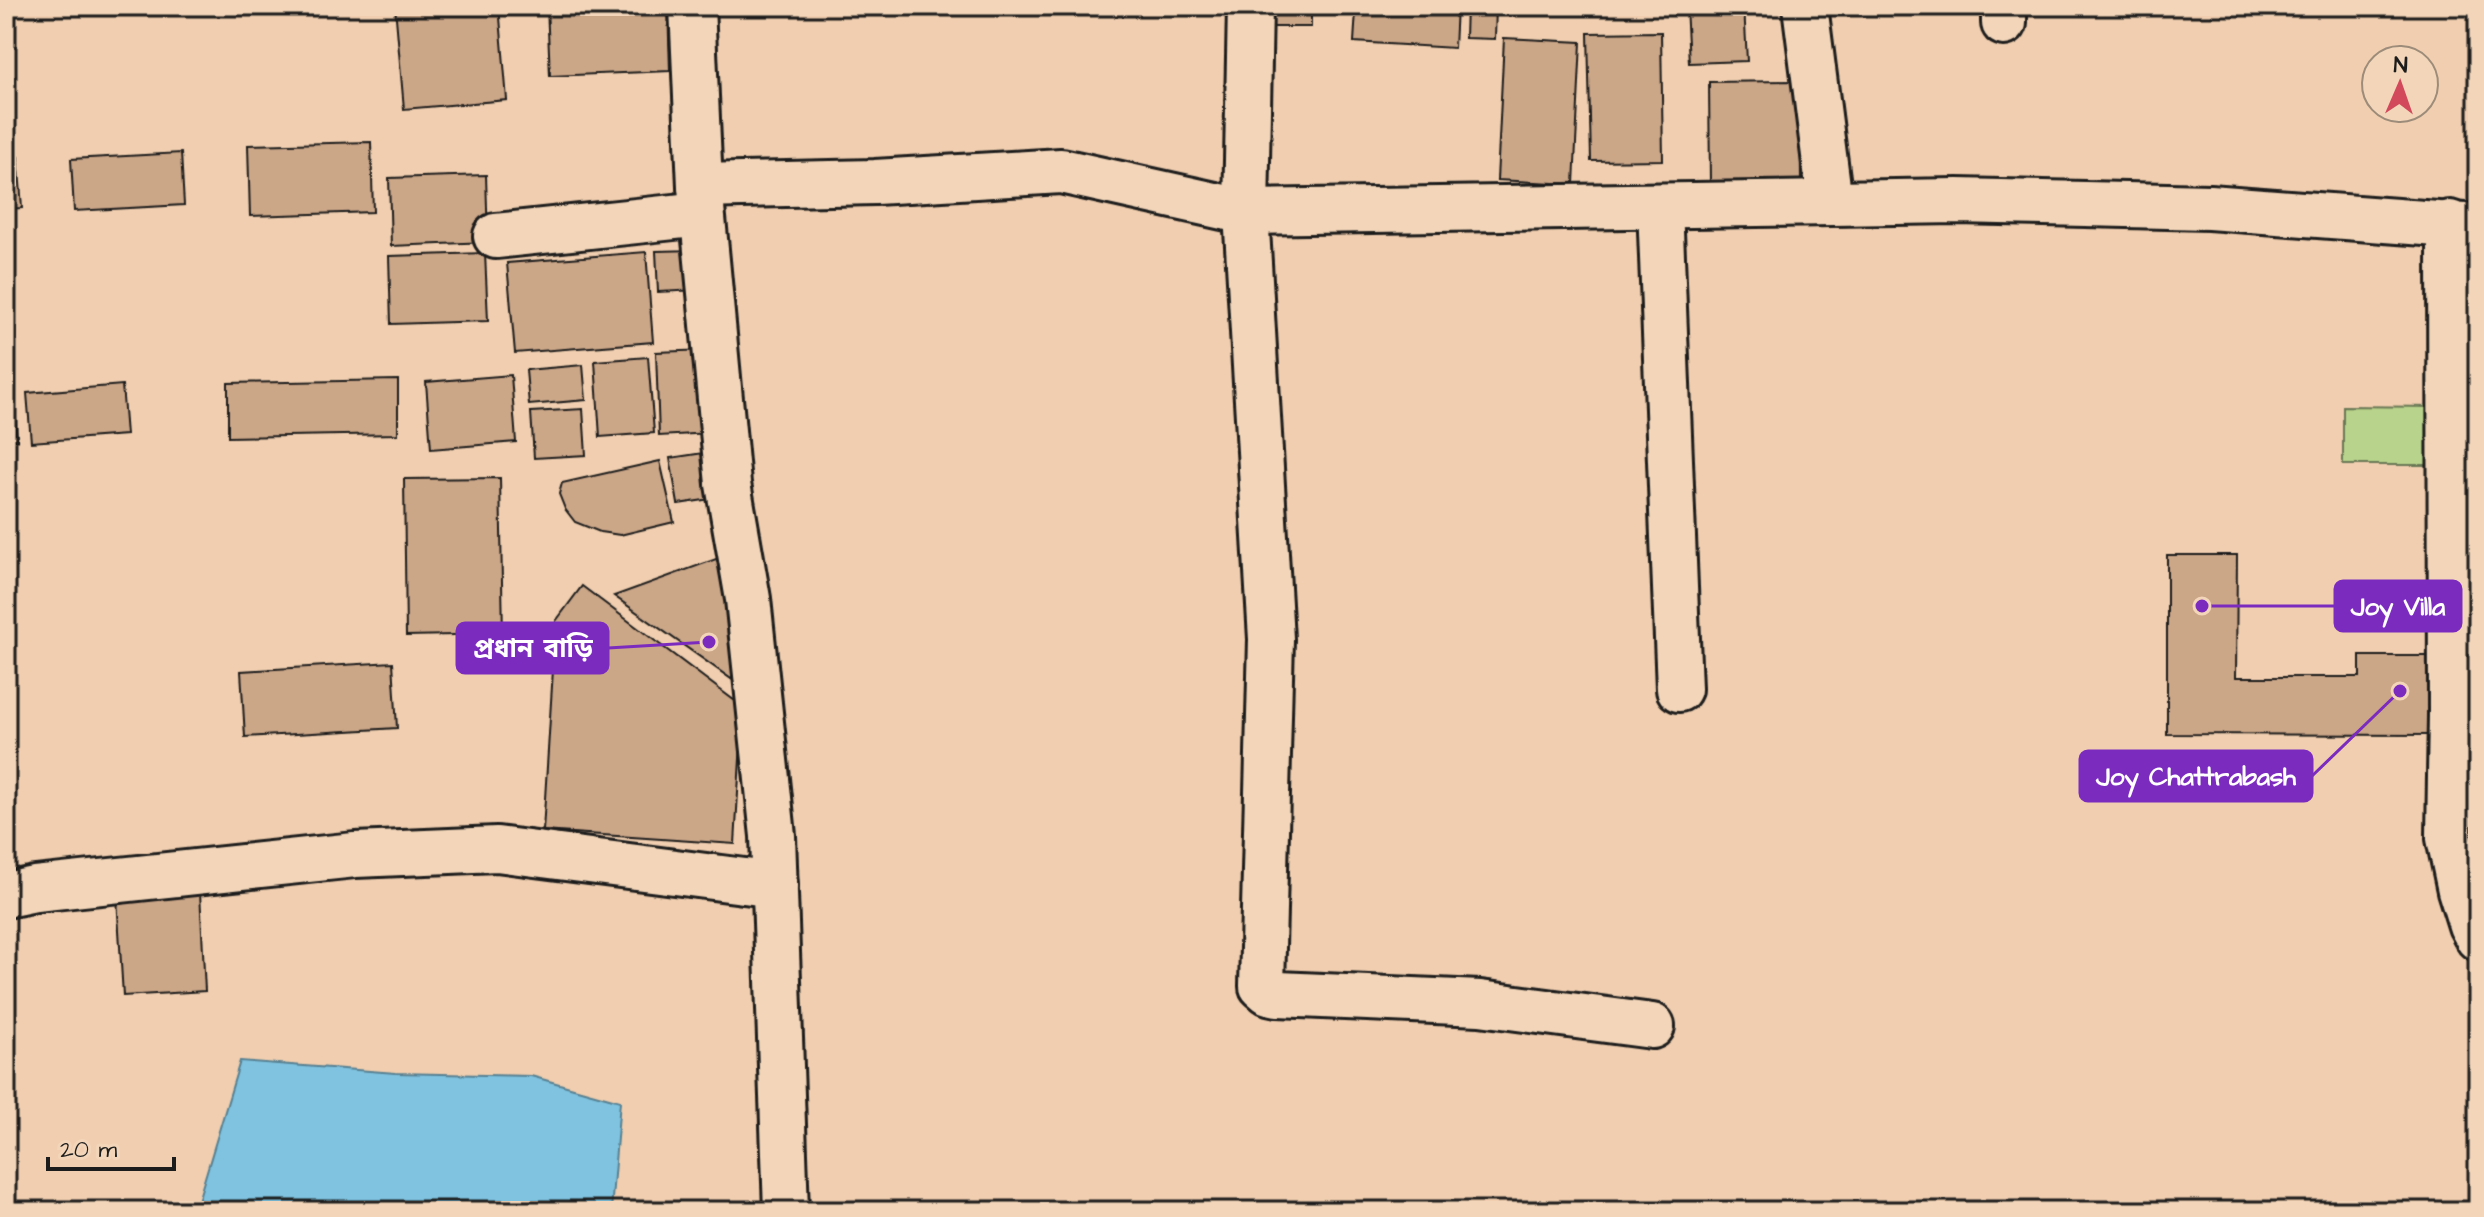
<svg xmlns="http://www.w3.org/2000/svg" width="2484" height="1217" font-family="'Architects Daughter','Noto Sans Bengali',sans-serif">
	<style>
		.green { fill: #b8d38b; stroke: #6a7854; stroke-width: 2 }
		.water { fill: #7fc3e0; stroke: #578092; stroke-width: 2 }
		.building { fill: #cba687; stroke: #1c1c1c; stroke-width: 2 }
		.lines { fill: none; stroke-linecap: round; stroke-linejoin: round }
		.minor-casing { stroke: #1c1c1c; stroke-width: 50 }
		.minor { stroke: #f3d6b9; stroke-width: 44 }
		.leader { fill: none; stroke: #7b2cbf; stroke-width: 3 }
		.callout-dot { fill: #7b2cbf; stroke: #f3d6b9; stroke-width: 3 }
		.callout { fill: #7b2cbf; stroke: #7b2cbf; stroke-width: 3 }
		.callout-label { font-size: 26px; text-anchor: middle; font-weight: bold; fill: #fff }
	</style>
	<rect width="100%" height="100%" fill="#f0ceaf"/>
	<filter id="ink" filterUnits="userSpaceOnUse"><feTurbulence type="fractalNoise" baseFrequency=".0125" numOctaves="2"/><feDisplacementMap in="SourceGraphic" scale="16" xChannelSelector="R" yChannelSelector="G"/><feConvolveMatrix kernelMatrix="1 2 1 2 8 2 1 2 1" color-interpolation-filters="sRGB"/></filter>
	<g filter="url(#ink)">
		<polygon class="green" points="2343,406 2435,407 2434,465 2343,465"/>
		<polygon class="water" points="240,1061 396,1073 531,1076 620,1101 611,1211 195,1211"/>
		<g class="building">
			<polygon points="395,6 499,6 507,100 404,109"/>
			<polygon points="547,6 668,6 670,71 550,76"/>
			<rect x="1264" y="6" width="47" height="21"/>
			<polygon points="1380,6 1456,6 1454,48 1354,42 1356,11 1380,12"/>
			<polygon points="1466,6 1496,6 1495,39 1465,38"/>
			<polygon points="1686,6 1744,6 1747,61 1689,63"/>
			<polygon points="1661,32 1663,160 1591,161 1588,33"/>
			<polygon points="1504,38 1581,42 1574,184 1497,180"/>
			<polygon points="1800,81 1801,183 1710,184 1709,82"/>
			<polygon points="371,142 373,212 250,216 248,145"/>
			<polygon points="181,153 184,205 74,211 71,159"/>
			<polygon points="18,156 22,208 6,209 6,157"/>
			<polygon points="486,175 488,242 391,246 389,178"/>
			<polygon points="697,250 699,290 658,292 656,251"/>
			<polygon points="646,252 653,342 515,353 507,263"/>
			<polygon points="485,253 488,321 391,324 389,256"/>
			<polygon points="2468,328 2478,329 2478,420 2463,420"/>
			<polygon points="707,350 711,433 659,436 656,352"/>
			<polygon points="648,357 654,433 600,437 595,361"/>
			<polygon points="583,365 586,400 529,405 526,370"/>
			<polygon points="511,375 516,442 431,449 426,382"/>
			<polygon points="398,380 398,434 228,437 228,383"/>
			<polygon points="122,385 126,435 31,442 27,393"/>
			<polygon points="13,394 17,440 6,441 6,395"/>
			<polygon points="583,409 586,455 534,458 531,412"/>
			<polygon points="2462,432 2478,433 2478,533 2460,533"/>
			<polygon points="717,451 724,497 678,504 670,458"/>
			<polygon points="660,461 674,522 620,535 600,532 575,522 565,509 559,494 562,483"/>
			<polygon points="500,478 503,634 406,636 404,479"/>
			<polygon points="727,555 744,688 614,596"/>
			<polygon points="2167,555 2237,555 2236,677 2360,677 2360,656 2437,656 2437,735 2167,734"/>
			<polygon points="582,586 743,707 735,844 543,831 556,621"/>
			<polygon points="2466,634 2478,635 2478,716 2462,715"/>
			<polygon points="393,662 397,728 245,737 241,671"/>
			<polygon points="200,892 205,991 123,996 117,897"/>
		</g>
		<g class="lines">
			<g class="minor-casing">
				<g id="minor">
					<polyline points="692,6 700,186 728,484 748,599 773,836 786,1211"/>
					<polyline points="1250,6 1246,212 1271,639 1262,986 1269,992 1278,994 1480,1003 1652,1026"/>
					<polyline points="1805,6 1830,202"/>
					<polyline points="2004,6 2004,23"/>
					<polyline points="700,186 875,182 1061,171 1246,212 1958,201 2209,207 2478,227"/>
					<polyline points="1660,206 1679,689"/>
					<polyline points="2450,223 2451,714 2449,838 2460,890 2471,925 2478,938"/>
					<polyline points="496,236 702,214"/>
					<polyline points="6,895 35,889 355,855 497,849 775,885"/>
				</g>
			</g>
			<use href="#minor" class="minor"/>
		</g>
	</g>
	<path class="leader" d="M2202 606L2335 606M709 642L608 648M2400 691L2312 776"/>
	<g class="callout-dot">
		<circle cx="2202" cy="606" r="8"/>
		<circle cx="709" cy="642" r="8"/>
		<circle cx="2400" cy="691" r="8"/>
	</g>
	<g class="callout">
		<rect x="2335" y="581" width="126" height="50" rx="8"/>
		<rect x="457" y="623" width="151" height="50" rx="8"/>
		<rect x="2080" y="751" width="232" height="50" rx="8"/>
	</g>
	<g class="callout-label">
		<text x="2398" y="615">Joy Villa</text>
		<text x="533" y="657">প্রধান বাড়ি</text>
		<text x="2196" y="785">Joy Chattrabash</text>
	</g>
	<rect width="2484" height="1217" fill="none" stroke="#f3d6b9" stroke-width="32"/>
	<rect x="16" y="16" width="2452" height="1185" fill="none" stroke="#1c1c1c" stroke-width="3" filter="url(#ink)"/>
	<g transform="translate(2400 84) rotate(2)"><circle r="38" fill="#f3d6b9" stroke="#9d8c7a" stroke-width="2"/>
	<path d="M0-6L14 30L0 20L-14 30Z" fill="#d1495b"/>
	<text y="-12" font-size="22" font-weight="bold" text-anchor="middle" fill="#1c1c1c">N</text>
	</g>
	<path d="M48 1157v12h126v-12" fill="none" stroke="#1c1c1c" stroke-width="4"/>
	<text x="60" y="1157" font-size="24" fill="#1c1c1c" stroke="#f3d6b9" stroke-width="6" paint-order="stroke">20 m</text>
</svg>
